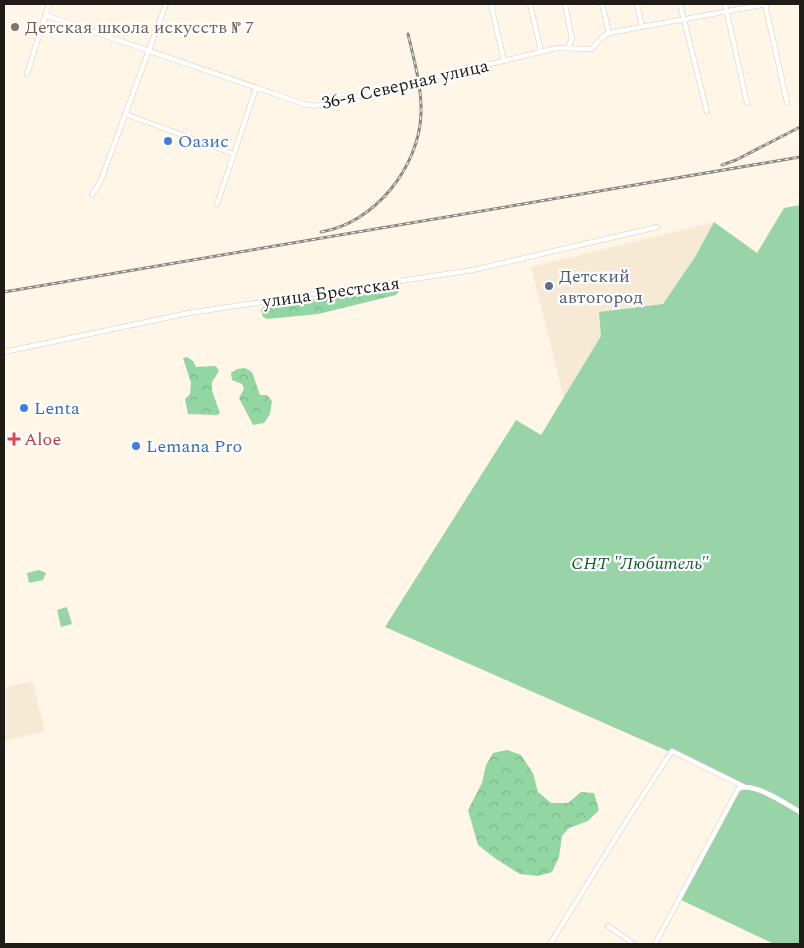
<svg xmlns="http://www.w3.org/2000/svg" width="804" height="948" font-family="Spectral,serif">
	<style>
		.built { fill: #f6ead4 }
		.forest { fill: url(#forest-crowns) }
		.green { fill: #98d4a7 }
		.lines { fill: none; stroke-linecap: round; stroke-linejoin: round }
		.minor-casing { stroke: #d5cdbe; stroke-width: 5.5 }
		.minor { stroke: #fff; stroke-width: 4.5 }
		.rail-casing { stroke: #8e887e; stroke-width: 3 }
		.rail { stroke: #fff; stroke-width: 1; stroke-dasharray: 4; stroke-linecap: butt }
		.education-dot { fill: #8d6e63; stroke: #fff; stroke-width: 2 }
		.shop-dot { fill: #3f7fe0; stroke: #fff; stroke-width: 2 }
		.service-dot { fill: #5c6f8a; stroke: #fff; stroke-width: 2 }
		.health-dot { fill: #e0444e; stroke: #fff; stroke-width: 2 }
		.labels { text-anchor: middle; stroke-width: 4.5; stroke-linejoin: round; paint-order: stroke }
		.education-label { font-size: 18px; fill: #785e54; stroke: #fff; text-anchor: start }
		.street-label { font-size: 18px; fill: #1f1c17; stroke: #fff }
		.shop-label { font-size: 18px; fill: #366cbe; stroke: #fff; text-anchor: start }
		.service-label { font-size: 18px; fill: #4e5e75; stroke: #fff; text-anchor: start }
		.health-label { font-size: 18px; fill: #be3a42; stroke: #fff; text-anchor: start }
		.park-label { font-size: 18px; font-style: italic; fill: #115e31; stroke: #fff }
	</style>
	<defs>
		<pattern id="forest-crowns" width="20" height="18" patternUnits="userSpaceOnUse" patternTransform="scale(1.25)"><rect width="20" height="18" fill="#91d6a3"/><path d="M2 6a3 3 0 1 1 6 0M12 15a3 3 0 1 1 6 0" fill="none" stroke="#7db78c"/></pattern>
	</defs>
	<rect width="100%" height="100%" fill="#fff6e7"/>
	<g class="built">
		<polygon points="714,222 695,257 663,304 600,312 601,336 564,399 531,267"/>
		<polygon points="32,681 45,731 4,741 4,688"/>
	</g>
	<g class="forest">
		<polygon points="395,289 399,291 396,295 318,314 267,319 263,317 261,310 264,306"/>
		<polygon points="187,357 193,361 196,367 216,366 219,371 212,382 212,391 220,413 217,415 188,414 185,399 190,394 191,383 183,358"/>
		<polygon points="245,368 252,372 260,395 267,395 272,401 270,414 264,423 253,425 239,398 244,389 242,384 232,380 231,373 237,369"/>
		<polygon points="507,750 521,755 533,773 538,792 551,803 568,803 581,792 594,793 599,810 588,821 569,828 562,836 559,857 552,872 538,876 520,874 496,859 478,845 468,810 482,783 486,765 493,753"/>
	</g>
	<g class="green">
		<polygon points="800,205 800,944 774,944 679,899 743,784 385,627 516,420 541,435 601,336 599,312 663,304 695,257 714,222 757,253 784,208"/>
		<polygon points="39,570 46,573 43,580 29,583 27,573"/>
		<polygon points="67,607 72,624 61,627 57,610"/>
	</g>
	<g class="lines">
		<g class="minor-casing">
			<g id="minor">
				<polyline points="491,4 504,61"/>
				<polyline points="530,4 541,51"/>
				<polyline points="565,4 572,39 568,47"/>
				<polyline points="602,4 609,33"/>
				<polyline points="637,4 642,27"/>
				<polyline points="680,4 707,112"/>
				<polyline points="725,4 747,103"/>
				<polyline points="765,4 787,102"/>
				<polyline points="45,15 304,104 315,106 557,48 592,49 603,36 609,33 767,4"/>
				<polyline points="27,74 49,4"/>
				<polyline points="125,114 234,154"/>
				<polyline points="92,195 101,180 166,4"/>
				<polyline points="217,204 256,88"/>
				<polyline points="4,352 189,313 473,270 657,227"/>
				<polyline points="608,926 634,944"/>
				<polyline points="550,944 625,823 672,751 743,786"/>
				<path d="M655,944l83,-155c15,-8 48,15 62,23"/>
			</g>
		</g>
		<use href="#minor" class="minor"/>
		<g class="rail-casing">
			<g id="rail">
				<polyline points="722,165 736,160 800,127"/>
				<path d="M321,232c54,-9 98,-65 100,-118 1,-27 -7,-54 -13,-80"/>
				<polyline points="4,292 800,157"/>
			</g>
		</g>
		<use href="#rail" class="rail"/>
	</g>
	<circle class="education-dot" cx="15" cy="27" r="5"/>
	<g class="shop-dot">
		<circle cx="168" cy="141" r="5"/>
		<circle cx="24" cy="408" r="5"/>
		<circle cx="136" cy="446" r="5"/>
	</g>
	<circle class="service-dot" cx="549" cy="286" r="5"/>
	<path class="health-dot" d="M11.5 431.5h5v5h5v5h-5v5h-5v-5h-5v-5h5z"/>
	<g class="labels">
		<g class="education-label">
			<text x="25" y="33">Детская школа искусств № 7</text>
		</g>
		<g class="street-label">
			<text transform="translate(405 84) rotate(-13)" y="6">36-я Северная улица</text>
			<text transform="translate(331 292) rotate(-8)" y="6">улица Брестская</text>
		</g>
		<g class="shop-label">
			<text x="178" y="147">Оазис</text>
			<text x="34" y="414">Lenta</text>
			<text x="146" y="452">Lemana Pro</text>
		</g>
		<g class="service-label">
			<text x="559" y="282">Детский<tspan x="559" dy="21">автогород</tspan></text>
		</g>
		<g class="health-label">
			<text x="24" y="445">Aloe</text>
		</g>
		<g class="park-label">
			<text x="640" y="569">СНТ "Любитель"</text>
		</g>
	</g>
	<rect width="804" height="948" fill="none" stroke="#1f1c17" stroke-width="10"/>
</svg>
